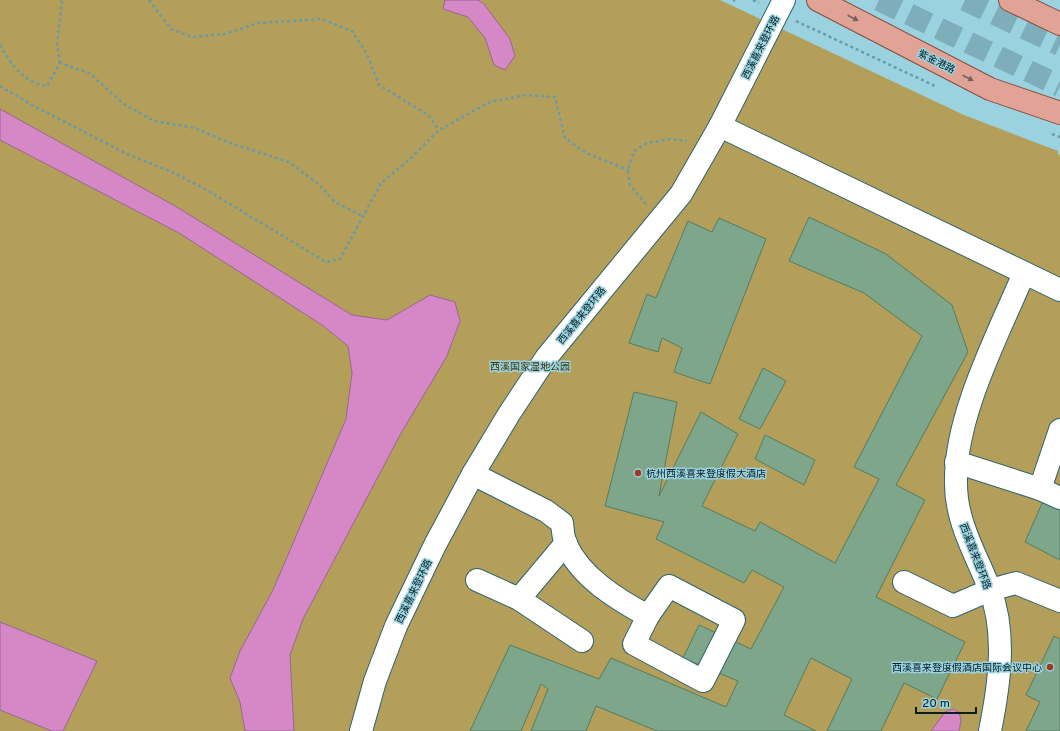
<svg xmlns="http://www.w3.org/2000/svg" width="1060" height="731" font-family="Overpass,'Noto Sans SC',sans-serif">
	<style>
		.green { fill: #b39f59 }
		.water { fill: #d587c6; stroke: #976895 }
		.building { fill: #7ea68a; stroke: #567c62 }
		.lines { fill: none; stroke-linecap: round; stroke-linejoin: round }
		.highway-tunnel { stroke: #7daeb9; stroke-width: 22; stroke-dasharray: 22 11; stroke-linecap: butt }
		.minor-casing { stroke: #2d636f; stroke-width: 24 }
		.major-casing { stroke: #884c3f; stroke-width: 24 }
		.path { stroke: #6c9aa4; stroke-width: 2.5; stroke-dasharray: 3 3; stroke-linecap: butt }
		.minor { stroke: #fff; stroke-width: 22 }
		.major { stroke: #e1a395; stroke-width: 22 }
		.oneway { fill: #74605c }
		.poi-dot { fill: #a13821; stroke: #9ad2df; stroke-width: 1.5 }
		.labels { text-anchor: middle; stroke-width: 3; stroke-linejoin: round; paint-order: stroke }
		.street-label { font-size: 10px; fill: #071e22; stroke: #9ad2df }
		.park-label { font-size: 10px; fill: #3f3306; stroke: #9ad2df }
		.poi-label { font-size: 10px; fill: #071e22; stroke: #9ad2df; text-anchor: start }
	</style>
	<rect width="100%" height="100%" fill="#9ad2df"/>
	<polygon class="green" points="0,0 720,0 964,115 1058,151 1058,154 1060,155 1060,731 0,731"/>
	<g class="water">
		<polygon points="445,0 478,0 484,4 510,39 515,56 505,70 494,65 485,38 468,17 443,9"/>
		<polygon points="0,109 175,206 352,315 387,320 430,295 455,302 460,321 447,356 400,435 303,619 290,655 294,731 245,731 240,702 230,678 240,651 273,590 346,419 352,373 348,346 322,325 179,233 0,140"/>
		<polygon points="0,622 97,661 63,731 52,731 0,710"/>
		<polygon points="953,709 959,712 961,720 959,731 931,731 945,712"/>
	</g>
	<g class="building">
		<polygon points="809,217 886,254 952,305 968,352 896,485 925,500 876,597 965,642 937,699 904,683 881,731 827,731 852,679 811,658 784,715 816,731 657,731 596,706 586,731 531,731 548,689 541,684 521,731 470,731 510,645 599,679 611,658 726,707 738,681 683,658 699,625 751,649 784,587 752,570 744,583 656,539 664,522 605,506 634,392 677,402 659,496 701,412 738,434 702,506 755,531 760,522 835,563 879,479 854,467 922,336 864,293 789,261"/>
		<polygon points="719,218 766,239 710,384 674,372 682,348 662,338 658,352 629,343 647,294 656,298 688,221 712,232"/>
		<polygon points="763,368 786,381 760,429 739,419"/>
		<polygon points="765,435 815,460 804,485 755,459"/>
		<polygon points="1043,501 1060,509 1060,560 1025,542"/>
		<polygon points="1054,636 1060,639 1060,731 1026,731 1040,702 1026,695"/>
	</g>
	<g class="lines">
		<g class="highway-tunnel">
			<polyline points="879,0 1060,86"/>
			<polyline points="965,0 1060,45"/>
		</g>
		<g class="minor-casing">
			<g id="minor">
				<polyline points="720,126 1060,290"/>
				<polyline points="956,462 1040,489 1060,498"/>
				<path d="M473,474l73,37 16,12c1,7 1,15 4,21 14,33 52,56 82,72"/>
				<polyline points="1040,489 1060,430"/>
				<polyline points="477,580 519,599 582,641"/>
				<polyline points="904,582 953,606 990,590 1016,583 1060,601"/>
				<polygon points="669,586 734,620 703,681 634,644 648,616"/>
				<polyline points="519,599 566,543"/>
				<polyline points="361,731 375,681 396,626 435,545 473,474 509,414 546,358 681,194 720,126 784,0"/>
				<path d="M990,731c9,-45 17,-97 0,-141 -13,-34 -34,-67 -34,-106 -2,-67 42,-149 68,-211"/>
			</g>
		</g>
		<g class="major-casing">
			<g id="major">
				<polyline points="818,0 990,89 1060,113"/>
				<polyline points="1010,0 1060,24"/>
			</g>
		</g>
		<g class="path">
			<polyline points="149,0 171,29 192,37 225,34 258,23 321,19 352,31 367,54 379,85 428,115 439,130"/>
			<polyline points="733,0 735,1"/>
			<polyline points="753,0 759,3"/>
			<polyline points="796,21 935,86"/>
			<path d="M0,45c11,19 24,38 47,41l13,-23 29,10 35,31 30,17 41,7 35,15 59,19 28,21 18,19 29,15"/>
			<polyline points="60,63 57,44 62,0"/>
			<polyline points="0,86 32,105 127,154 172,172 205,189 326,262 340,259 381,183 410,159 439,130 490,102 526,95 555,97 565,138 586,153 628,170"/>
			<polyline points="1052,134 1060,137"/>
			<polyline points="646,204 630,185 628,170 634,151 647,143 671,139 687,141"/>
		</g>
		<use href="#minor" class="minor"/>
		<use href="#major" class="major"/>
	</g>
	<defs><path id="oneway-solid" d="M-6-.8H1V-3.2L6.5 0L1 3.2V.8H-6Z"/></defs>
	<g class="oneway">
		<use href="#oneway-solid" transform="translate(853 18) rotate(27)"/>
		<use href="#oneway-solid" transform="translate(968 78) rotate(27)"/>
	</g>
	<g class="poi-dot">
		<circle cx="638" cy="473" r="4"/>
		<circle cx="1050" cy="667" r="4"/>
	</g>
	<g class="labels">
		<g class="street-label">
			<text transform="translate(760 47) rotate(-63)" y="4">西溪喜来登环路</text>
			<text transform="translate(937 61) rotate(27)" y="4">紫金港路</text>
			<text transform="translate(581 315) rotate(-51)" y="4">西溪喜来登环路</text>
			<text transform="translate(976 556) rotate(69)" y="4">西溪喜来登环路</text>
			<text transform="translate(413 591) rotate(-64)" y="4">西溪喜来登环路</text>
		</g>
		<g class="park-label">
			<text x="530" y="370">西溪国家湿地公园</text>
		</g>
		<g class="poi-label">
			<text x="646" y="477">杭州西溪喜来登度假大酒店</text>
			<text x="1042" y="671" text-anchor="end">西溪喜来登度假酒店国际会议中心</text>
		</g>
	</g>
	<path d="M916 707v6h60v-6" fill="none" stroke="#071e22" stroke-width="2"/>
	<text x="922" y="707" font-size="12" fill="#071e22" stroke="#9ad2df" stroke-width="3" paint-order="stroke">20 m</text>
</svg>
